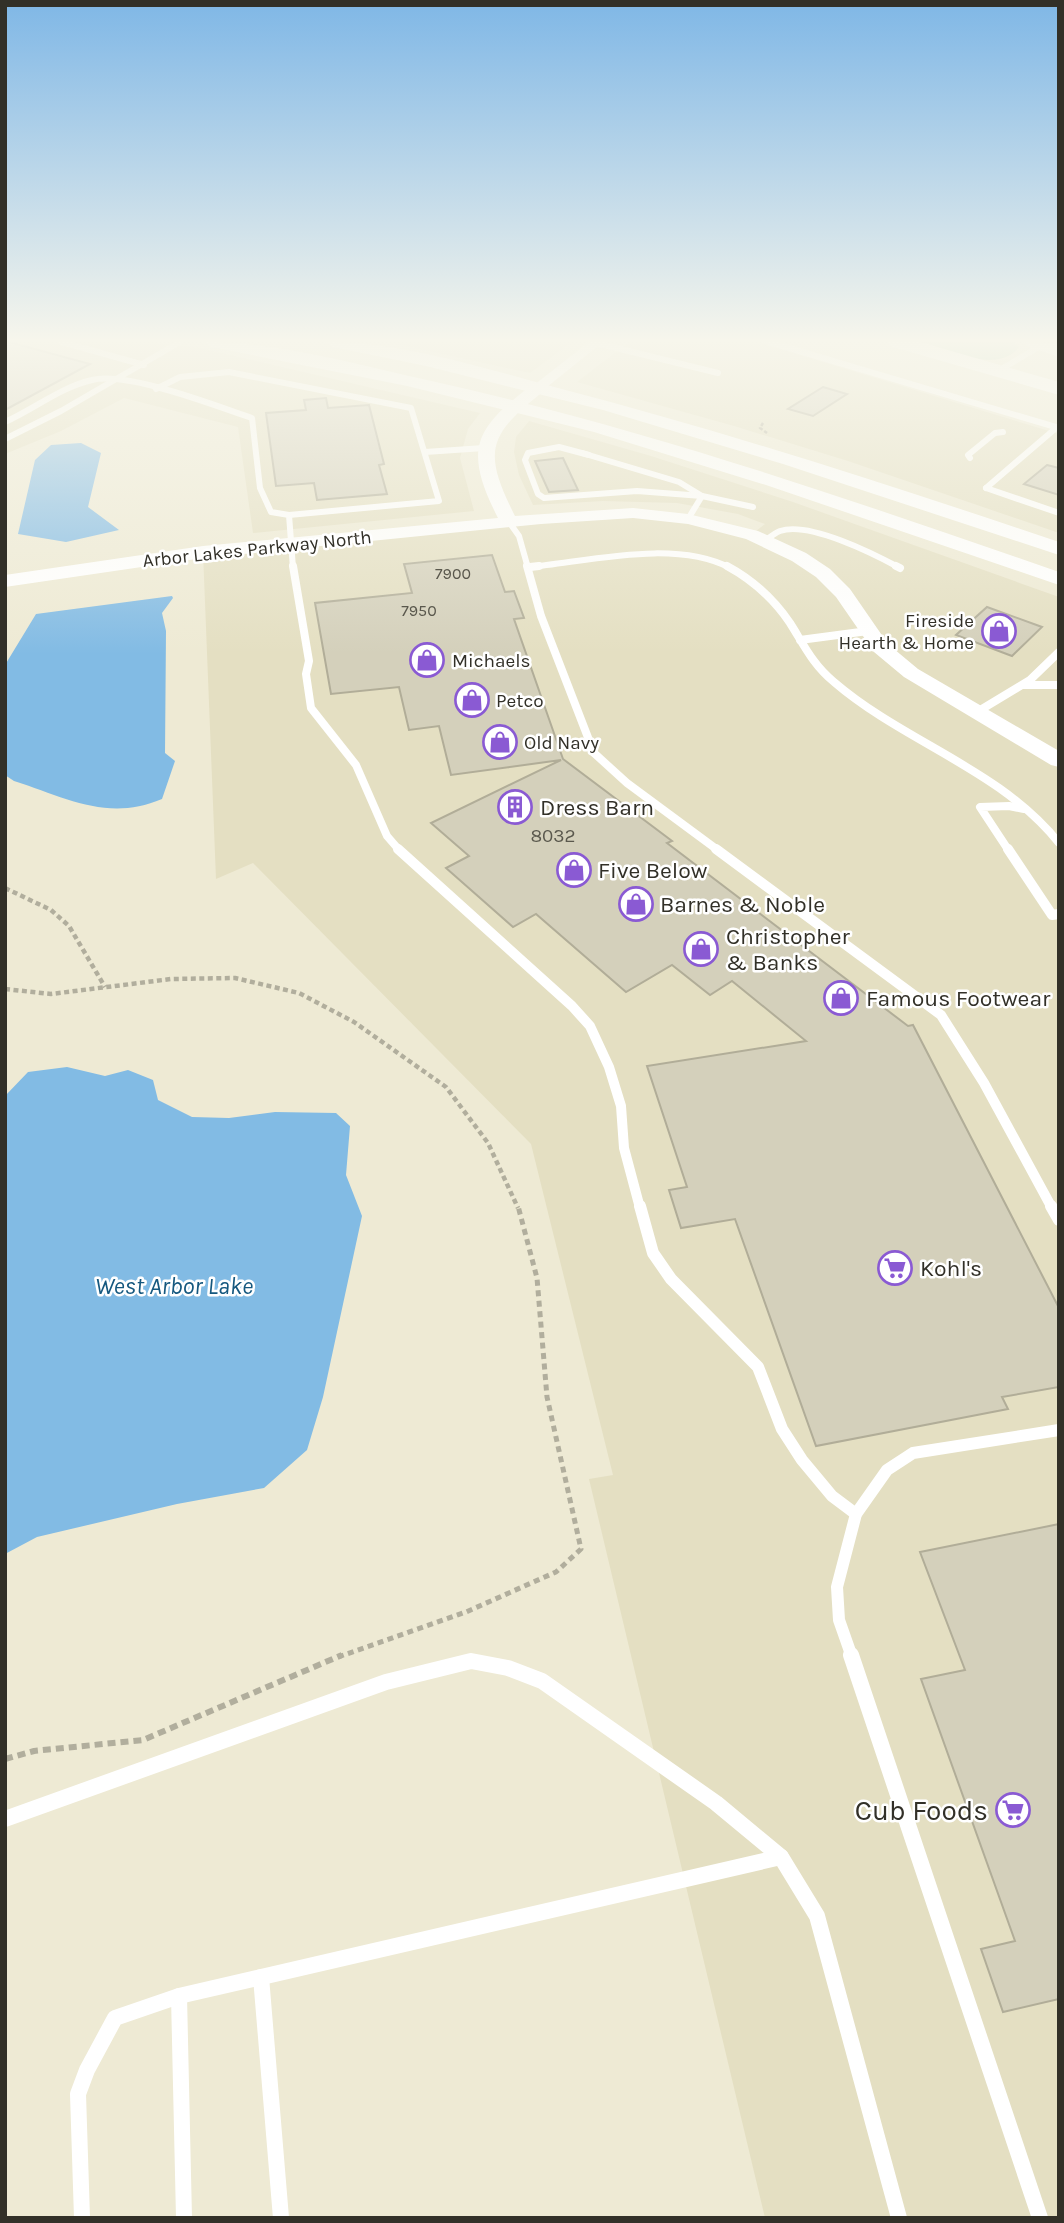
<svg xmlns="http://www.w3.org/2000/svg" width="1064" height="2223" font-family="Karla,sans-serif">
	<style>
		.built { fill: #e4dfc2 }
		.green { fill: #b1d3b2 }
		.water { fill: #82bbe4 }
		.building { fill: #d4d0bb; stroke: #b1ad98; stroke-width: 2 }
		.lines { fill: none; stroke-linecap: round; stroke-linejoin: round }
		.path-far3 { stroke: #b1ae9d; stroke-width: 2.5; stroke-dasharray: 3.5 2; stroke-linecap: butt }
		.path-far2 { stroke: #b1ae9d; stroke-width: 4.5; stroke-dasharray: 5 3.5; stroke-linecap: butt }
		.path-far1 { stroke: #b1ae9d; stroke-width: 5; stroke-dasharray: 6 4.5; stroke-linecap: butt }
		.path { stroke: #b1ae9d; stroke-width: 6; stroke-dasharray: 8 5; stroke-linecap: butt }
		.service-far4 { stroke: #fff; stroke-width: 6 }
		.service-far3 { stroke: #fff; stroke-width: 8 }
		.service-far2 { stroke: #fff; stroke-width: 10 }
		.service-far1 { stroke: #fff; stroke-width: 12 }
		.service { stroke: #fff; stroke-width: 16 }
		.minor { fill: #fff; fill-rule: evenodd }
		.tertiary { fill: #fff; fill-rule: evenodd }
		.secondary { fill: #fff; fill-rule: evenodd }
		.motorway { fill: #fff; fill-rule: evenodd }
		.labels { text-anchor: middle; stroke-width: 5; stroke-linejoin: round; paint-order: stroke }
		.far-number-label { font-size: 16px; fill: #5a584d }
		.far-street-label { font-size: 19px; fill: #323028; stroke: #fff }
		.far-poi-label { font-size: 19px; fill: #323028; stroke: #fff; text-anchor: start }
		.number-label { font-size: 19px; fill: #5a584d }
		.poi-label { font-size: 23px; fill: #323028; stroke: #fff; text-anchor: start }
		.water-label { font-size: 24px; font-style: italic; fill: #15587f; stroke: #fff }
		.near-poi-label { font-size: 28px; fill: #323028; stroke: #fff; text-anchor: end }
	</style>
	<rect width="100%" height="100%" fill="#eeead4"/>
	<g class="built">
		<polygon points="5,342 154,342 200,348 480,413 468,429 460,458 474,511 253,533 238,427 124,398 61,431 5,454"/>
		<polygon points="388,342 572,342 530,373"/>
		<polygon points="629,342 757,342 1059,434 1059,533 848,461 734,426 577,382"/>
		<polygon points="529,421 651,456 793,502 1059,597 1059,2218 765,2218 589,1479 613,1475 531,1144 253,863 216,879 203,552 633,513 751,535 765,524 738,514 677,503 603,501 533,505 519,475 514,452 516,437"/>
	</g>
	<path class="green" d="M922,342h91l6,5c-22,28 -69,3 -97,-5z"/>
	<g class="water">
		<polygon points="81,443 101,453 88,507 119,530 66,542 18,534 35,460 51,445"/>
		<path d="M172,596l1,2 -11,15 4,18 -1,122 10,8 -13,38c-54,23 -95,-1 -148,-18l-9,-6v-110l31,-51z"/>
		<polygon points="67,1067 105,1076 128,1070 153,1080 158,1100 192,1117 229,1118 275,1112 336,1113 350,1126 346,1175 362,1216 323,1397 307,1450 264,1488 177,1504 37,1537 5,1554 5,1096 28,1072"/>
	</g>
	<g class="building">
		<polygon points="5,342 9,342 90,364 5,410"/>
		<polygon points="823,387 847,394 813,416 788,409"/>
		<polygon points="326,398 328,408 369,405 384,464 379,465 387,494 317,500 314,483 276,486 266,413 306,410 304,400"/>
		<polygon points="563,458 578,490 549,492 535,461"/>
		<polygon points="1047,465 1059,468 1059,495 1024,484"/>
		<polygon points="492,555 505,592 514,591 524,618 514,619 563,759 672,841 667,843 908,1026 913,1025 1059,1308 1059,1387 1002,1397 1008,1409 816,1446 735,1219 681,1228 669,1190 687,1187 647,1066 806,1041 732,981 710,995 672,965 626,992 536,914 513,927 446,868 469,856 431,823 561,760 451,775 439,726 409,730 399,687 331,694 315,603 412,593 404,564"/>
		<polygon points="987,607 1042,627 1012,656 956,635"/>
		<polygon points="1059,1524 1059,1999 1003,2012 981,1949 1015,1941 921,1679 965,1670 920,1552"/>
	</g>
	<g class="lines">
		<polyline class="path-far3" points="763,423 760,428 767,433"/>
		<g class="path-far2">
			<polyline points="5,888 51,910 69,926 105,987"/>
			<polyline points="5,989 51,994 171,979 235,978 299,993 354,1022 446,1087 488,1143 518,1208"/>
		</g>
		<polyline class="path-far1" points="338,1657 466,1612 556,1572 581,1549 547,1397 537,1278 518,1206"/>
		<polyline class="path" points="5,1759 34,1751 143,1740 342,1655"/>
		<g class="service-far4">
			<polyline points="62,342 144,365"/>
			<polyline points="769,342 1059,428"/>
			<polyline points="596,343 718,373"/>
			<polyline points="998,371 1042,345"/>
			<polyline points="156,389 180,377 229,372 411,408 439,501 289,515"/>
			<path d="M5,422c29,-13 56,-35 87,-42 35,-9 124,26 160,38l8,70 11,24 18,3 4,53"/>
			<polyline points="5,439 61,411 180,342"/>
			<polyline points="425,452 484,448"/>
			<polyline points="582,453 679,482 702,496 688,519"/>
			<polyline points="589,455 559,447 528,453 525,460 538,494 544,498 637,491 702,496 753,507"/>
			<polyline points="970,458 968,455 995,433 1003,432"/>
			<polyline points="986,488 1056,428"/>
			<polyline points="986,488 1059,513"/>
			<polyline points="509,522 519,536 528,568"/>
			<path d="M766,540c4,-3 9,-7 14,-9 29,-10 94,23 120,37"/>
			<path d="M530,567c60,-6 145,-28 200,1"/>
		</g>
		<g class="service-far3">
			<polyline points="293,566 309,661 306,674 311,708 356,765 387,836 400,851"/>
			<polyline points="527,566 541,616 594,753 627,783 719,851"/>
			<path d="M727,566c26,14 46,32 63,57 14,22 23,42 44,59 71,61 166,87 225,161"/>
			<polyline points="896,566 900,568"/>
			<polyline points="530,567 539,566"/>
			<polyline points="800,640 868,631"/>
			<polyline points="1024,685 1059,685"/>
			<polyline points="977,712 1030,680 1059,652"/>
			<polyline points="1009,851 980,807 1009,806 1024,809"/>
		</g>
		<g class="service-far2">
			<polyline points="398,849 572,1006 590,1026 609,1067 621,1106 624,1148 640,1208"/>
			<polyline points="716,849 941,1015 984,1083 1052,1208"/>
			<polyline points="1008,849 1052,915 1059,914"/>
		</g>
		<g class="service-far1">
			<polyline points="640,1206 653,1253 671,1279 758,1367 782,1429 802,1460 832,1496 856,1514"/>
			<polyline points="1051,1206 1059,1220"/>
			<polyline points="852,1657 839,1620 837,1587 856,1514 887,1470 913,1453 1059,1430"/>
		</g>
		<g class="service">
			<polyline points="851,1655 1040,2218"/>
			<polyline points="5,1819 386,1682 471,1661 508,1668 542,1681 716,1803 781,1857 817,1916 899,2218"/>
			<polyline points="261,1977 281,2218"/>
			<polyline points="179,1996 184,2218"/>
			<polyline points="82,2218 78,2094 87,2070 115,2018 179,1996 781,1857"/>
		</g>
		<polygon class="minor" points="589,342 603,342 542,391 534,391 534,385"/>
		<path class="tertiary" d="M538,383l6,2 2,3 -2,3c-56,44 -62,60 -29,125l118,-8 55,6 70,17 48,22 24,16 20,20 38,55 30,25 141,82v16l-8,-2 -147,-88 -30,-25 -38,-55 -20,-20 -24,-16 -46,-22 -58,-15 -55,-6 -92,6 -338,34 -198,29v-12l198,-29 295,-28c-35,-69 -24,-89 34,-133z"/>
		<g class="secondary">
			<path d="M204,342c75,0 151,22 223,38 216,47 424,120 632,192v13l-293,-100 -172,-53 -187,-46 -195,-39z"/>
			<path d="M325,342c78,0 158,26 233,46 169,44 335,98 501,154v13l-276,-91 -180,-54 -177,-44 -93,-19z"/>
		</g>
		<g class="motorway">
			<polygon points="887,342 920,342 1059,382 1059,395 890,346"/>
			<polygon points="1024,342 1059,344 1059,357 1027,346"/>
		</g>
	</g>
	<linearGradient id="sky" x2="0" y2="1"><stop stop-color="#7fb7e6"/><stop offset="0.52" stop-color="#f7f6ec"/><stop offset="1" stop-color="#f7f6ec" stop-opacity="0"/></linearGradient>
	<rect width="1064" height="654" fill="url(#sky)"/>
	<defs>
		<g id="shop-ring" transform="scale(1.75)"><circle r="9.5" fill="#fff" stroke="#8a5ad3" stroke-width="1.5"/><path d="M-5-2.5h2.3a2.7 3.5 0 0 1 5.4 0H5L5.5 6h-11ZM-1.5-2.5h3a1.5 2.3 0 0 0-3 0Z" fill="#8a5ad3"/></g>
		<g id="building-ring" transform="scale(1.75)"><circle r="9.5" fill="#fff" stroke="#8a5ad3" stroke-width="1.5"/><path d="M-4-6H4V6H1V3H-1V6H-4ZM-2.5-4.3h1.7v1.8h-1.7ZM.8-4.3h1.7v1.8H.8ZM-2.5-1h1.7V.8h-1.7ZM.8-1h1.7V.8H.8Z" fill="#8a5ad3"/></g>
		<g id="supermarket-ring" transform="scale(1.75)"><circle r="9.5" fill="#fff" stroke="#8a5ad3" stroke-width="1.5"/><path d="M-6-5.5h2.5l.6 2H6L4.5 2H-2.5L-4.4-4H-6ZM-1.5 3.2a1.3 1.3 0 1 0 .1 0ZM3 3.2a1.3 1.3 0 1 0 .1 0Z" fill="#8a5ad3"/></g>
	</defs>
	<g fill-rule="evenodd">
		<use href="#shop-ring" x="999" y="631"/>
		<use href="#shop-ring" x="427" y="660"/>
		<use href="#shop-ring" x="472" y="700"/>
		<use href="#shop-ring" x="500" y="742"/>
		<use href="#building-ring" x="515" y="807"/>
		<use href="#shop-ring" x="574" y="870"/>
		<use href="#shop-ring" x="636" y="904"/>
		<use href="#shop-ring" x="701" y="949"/>
		<use href="#shop-ring" x="841" y="998"/>
		<use href="#supermarket-ring" x="895" y="1268"/>
		<use href="#supermarket-ring" x="1013" y="1810"/>
	</g>
	<g class="labels">
		<g class="far-number-label">
			<text x="453" y="579">7900</text>
			<text x="419" y="616">7950</text>
		</g>
		<g class="far-street-label">
			<text transform="translate(257 548) rotate(-6)" y="7">Arbor Lakes Parkway North</text>
		</g>
		<g class="far-poi-label">
			<text x="974" y="627" text-anchor="end">Fireside<tspan x="974" dy="22">Hearth &amp; Home</tspan></text>
			<text x="452" y="667">Michaels</text>
			<text x="496" y="707">Petco</text>
			<text x="524" y="749">Old Navy</text>
		</g>
		<g class="number-label">
			<text x="553" y="842">8032</text>
		</g>
		<g class="poi-label">
			<text x="540" y="815">Dress Barn</text>
			<text x="598" y="878">Five Below</text>
			<text x="660" y="912">Barnes &amp; Noble</text>
			<text x="726" y="944">Christopher<tspan x="726" dy="26">&amp; Banks</tspan></text>
			<text x="866" y="1006">Famous Footwear</text>
			<text x="920" y="1276">Kohl's</text>
		</g>
		<g class="water-label">
			<text x="174" y="1294">West Arbor Lake</text>
		</g>
		<g class="near-poi-label">
			<text x="988" y="1820">Cub Foods</text>
		</g>
	</g>
	<rect width="1064" height="2223" fill="none" stroke="#323028" stroke-width="14"/>
</svg>
